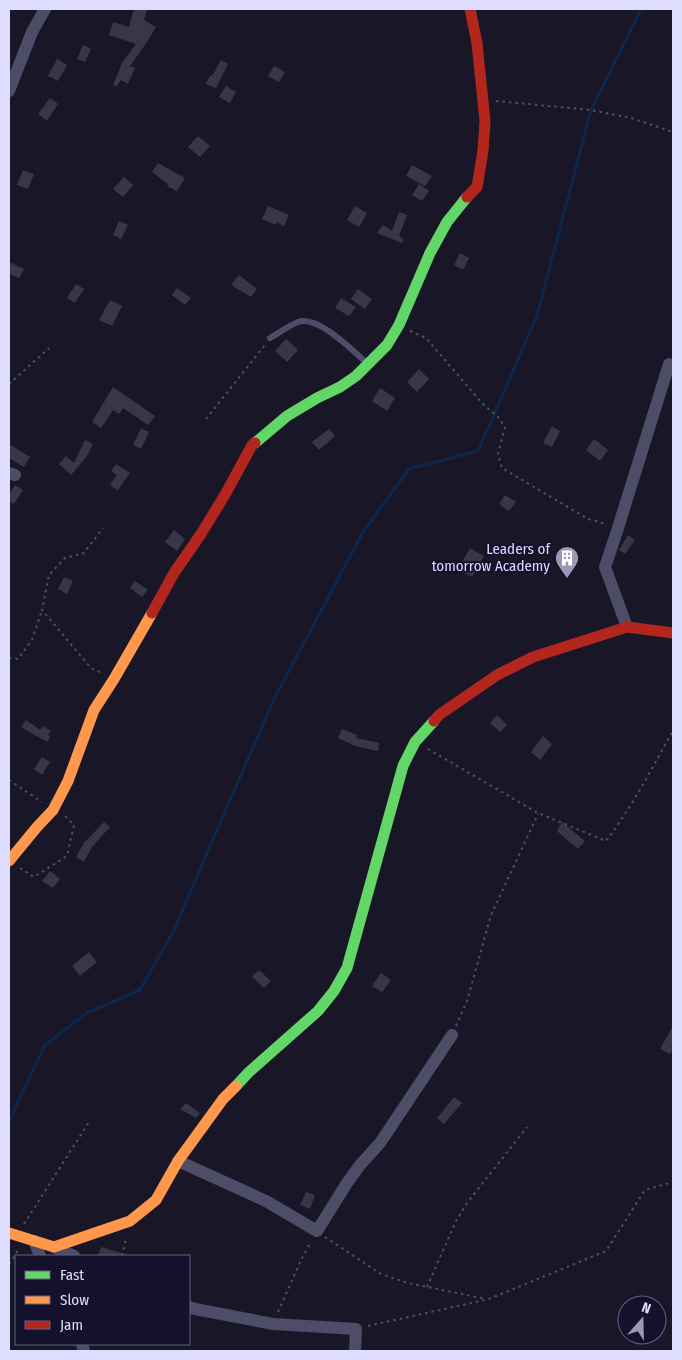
<svg xmlns="http://www.w3.org/2000/svg" width="682" height="1360" font-family="'Fira Sans Condensed',sans-serif">
	<style>
		.lines { fill: none; stroke-linecap: round; stroke-linejoin: round }
		.stream { stroke: #0c274e; stroke-width: 3 }
		.building { fill: #383648 }
		.path { stroke: #465463; stroke-width: 2; stroke-dasharray: 2.5 4; stroke-linecap: butt }
		.lane { stroke: #4d4d68; stroke-width: 6 }
		.street { stroke: #4d4d68; stroke-width: 12 }
		.fast { stroke: #63d668; stroke-width: 11 }
		.slow { stroke: #ff974d; stroke-width: 11 }
		.jam { stroke: #b3261e; stroke-width: 11 }
		.labels { text-anchor: middle; stroke-width: 4; stroke-linejoin: round; paint-order: stroke }
		.poi-label { font-size: 15px; fill: #dfddff; stroke: #14112d; text-anchor: end }
	</style>
	<rect width="100%" height="100%" fill="#191727"/>
	<g class="lines">
		<polyline class="stream" points="9,1121 45,1045 87,1013 140,990 174,930 273,701 363,532 409,469 478,451 537,316 591,110 641,9"/>
	</g>
	<g class="building">
		<polygon points="134,9 147,9 144,20 156,27 147,42 130,66 135,68 128,84 121,80 116,87 113,85 122,63 136,44 109,35 113,22 129,27"/>
		<polygon points="83,45 91,49 85,62 77,59"/>
		<polygon points="57,59 67,65 58,81 48,76"/>
		<polygon points="221,60 228,64 216,88 206,84 210,76 212,76"/>
		<polygon points="274,66 285,72 279,82 268,76"/>
		<polygon points="226,86 236,92 230,103 219,97"/>
		<polygon points="50,98 58,104 47,121 38,114"/>
		<polygon points="198,136 210,146 200,157 188,147"/>
		<polygon points="158,163 185,178 177,191 167,186 168,184 152,172"/>
		<polygon points="412,165 432,176 425,186 406,176"/>
		<polygon points="23,170 34,174 28,189 17,185"/>
		<polygon points="124,177 133,185 123,197 113,189"/>
		<polygon points="419,184 429,191 422,201 412,195"/>
		<polygon points="268,206 289,215 284,226 277,222 276,225 262,219"/>
		<polygon points="355,206 367,213 359,227 347,220"/>
		<polygon points="399,212 407,215 399,236 404,240 402,243 377,233 383,225 392,231"/>
		<polygon points="119,221 128,225 121,239 113,235"/>
		<polygon points="460,253 469,258 463,270 454,265"/>
		<polygon points="9,262 24,269 19,278 9,274"/>
		<polygon points="239,275 257,289 251,297 231,285"/>
		<polygon points="76,284 84,289 75,303 67,298"/>
		<polygon points="177,288 191,298 185,305 172,295"/>
		<polygon points="358,289 372,299 365,309 351,299"/>
		<polygon points="341,298 356,307 349,316 335,308"/>
		<polygon points="110,300 122,306 112,326 99,320"/>
		<polygon points="286,339 298,350 287,362 275,351"/>
		<polygon points="419,369 429,379 417,392 407,382"/>
		<polygon points="113,387 155,416 148,425 123,408 119,414 113,410 101,428 92,422"/>
		<polygon points="380,388 395,398 387,411 372,401"/>
		<polygon points="552,426 560,431 552,447 543,443"/>
		<polygon points="141,428 149,432 141,449 133,445"/>
		<polygon points="329,429 335,436 319,450 312,442"/>
		<polygon points="594,439 608,450 600,461 586,450"/>
		<polygon points="85,440 93,444 87,456 71,475 59,464 66,456 74,463"/>
		<polygon points="9,444 30,457 24,467 9,458"/>
		<polygon points="116,464 130,473 118,490 110,485 117,475 111,471"/>
		<polygon points="15,485 23,490 14,504 9,501 9,495"/>
		<polygon points="505,495 516,502 509,511 499,504"/>
		<polygon points="174,530 185,539 177,551 165,542"/>
		<polygon points="628,535 635,540 625,554 619,550"/>
		<polygon points="470,548 484,556 472,577 458,570"/>
		<polygon points="64,577 73,581 67,594 58,589"/>
		<polygon points="135,581 148,590 142,597 130,588"/>
		<polygon points="497,715 507,725 500,732 490,723"/>
		<polygon points="26,720 40,730 43,726 51,731 48,735 50,737 47,742 21,727"/>
		<polygon points="342,729 357,735 356,738 379,743 378,751 355,746 338,738"/>
		<polygon points="543,736 552,744 540,760 531,752"/>
		<polygon points="42,757 50,762 42,775 34,769"/>
		<polygon points="104,822 110,827 92,847 84,862 76,857 85,841 86,841"/>
		<polygon points="562,822 585,841 578,849 557,831"/>
		<polygon points="50,871 60,879 53,888 42,881"/>
		<polygon points="89,952 97,962 80,976 72,966"/>
		<polygon points="259,970 271,981 264,988 252,977"/>
		<polygon points="381,973 391,980 382,992 372,986"/>
		<polygon points="673,1026 673,1048 670,1054 660,1049"/>
		<polygon points="454,1097 462,1103 444,1124 437,1118"/>
		<polygon points="186,1103 200,1113 196,1118 180,1109"/>
		<polygon points="306,1192 315,1195 310,1209 300,1205"/>
		<polygon points="101,1247 125,1254 124,1256 103,1256 98,1255"/>
	</g>
	<g class="lines">
		<g class="path">
			<polyline points="496,101 591,110 631,118 673,132"/>
			<polyline points="410,331 426,338 482,403 498,417 505,427 498,454 502,468 588,519 606,524"/>
			<polyline points="9,384 49,348"/>
			<polyline points="206,419 265,345"/>
			<polyline points="9,658 18,659 32,640 42,610"/>
			<polyline points="100,672 91,668 42,610 49,575 65,558 84,553 103,528"/>
			<path d="M428,749l110,64 68,28c26,-34 46,-73 67,-110"/>
			<polyline points="9,780 42,802"/>
			<polyline points="20,868 34,877 67,856 74,825 65,816"/>
			<polyline points="456,1026 467,1001 491,915 538,814"/>
			<polyline points="24,1224 89,1122"/>
			<polyline points="325,1237 381,1274 408,1283 486,1299"/>
			<polyline points="122,1256 126,1238"/>
			<polyline points="9,1264 12,1260 18,1250"/>
			<polyline points="427,1287 456,1221 467,1203 527,1127"/>
			<polyline points="278,1312 301,1260 311,1242"/>
			<polyline points="368,1326 489,1299 606,1251 645,1190 673,1182"/>
		</g>
		<path class="lane" d="M270,338c9,-5 18,-12 28,-16 20,-7 55,29 70,42"/>
		<g class="street">
			<polyline points="9,91 32,32 45,9"/>
			<polyline points="9,473 15,475"/>
			<polyline points="627,627 605,567 618,528 669,364"/>
			<polyline points="178,1161 266,1201 317,1231 347,1183 360,1165 380,1143 452,1035"/>
			<polyline points="34,1241 40,1256"/>
			<polyline points="54,1247 74,1256"/>
			<polyline points="189,1307 195,1309 273,1324 356,1329 355,1351"/>
			<polyline points="82,1344 84,1351"/>
		</g>
		<g class="fast">
			<polyline points="255,443 287,416 317,398 340,387 356,376 387,345 399,325 430,253 447,222 467,197"/>
			<polyline points="236,1086 249,1072 318,1011 334,991 347,968 403,766 415,742 434,721"/>
		</g>
		<g class="slow">
			<polyline points="9,861 37,827 53,810 68,781 94,710 114,679 152,613"/>
			<polyline points="9,1233 54,1247 130,1221 156,1200 178,1161 223,1099 236,1086"/>
		</g>
		<g class="jam">
			<polyline points="467,197 477,187 483,151 485,121 477,43 470,9"/>
			<polyline points="152,613 174,573 201,534 226,493 252,445 255,443"/>
			<polyline points="434,721 439,715 497,675 533,657 627,627 673,633"/>
		</g>
	</g>
	<defs>
		<g id="building-pin" transform="scale(1.25)"><path d="M0 17L-7.5 6A9.5 9.5 0 1 1 7.5 6Z" fill="#9a98b3" stroke="#14112d"/><path d="M-4-6H4V6H1V3H-1V6H-4ZM-2.5-4.3h1.7v1.8h-1.7ZM.8-4.3h1.7v1.8H.8ZM-2.5-1h1.7V.8h-1.7ZM.8-1h1.7V.8H.8Z" fill="#fff"/></g>
	</defs>
	<g fill-rule="evenodd">
		<use href="#building-pin" x="567" y="558"/>
	</g>
	<g class="labels">
		<g class="poi-label">
			<text x="550" y="554">Leaders of<tspan x="550" dy="17">tomorrow Academy</tspan></text>
		</g>
	</g>
	<rect width="682" height="1360" fill="none" stroke="#dfddff" stroke-width="20"/>
	<rect x="15" y="1255" width="175" height="90" fill="#14112d" stroke="#656381"/>
	<rect x="25" y="1271" width="25" height="8" fill="#63d668" stroke="#656381"/>
	<text x="60" y="1280" font-size="15" fill="#dfddff">Fast</text>
	<rect x="25" y="1296" width="25" height="8" fill="#ff974d" stroke="#656381"/>
	<text x="60" y="1305" font-size="15" fill="#dfddff">Slow</text>
	<rect x="25" y="1321" width="25" height="8" fill="#b3261e" stroke="#656381"/>
	<text x="60" y="1330" font-size="15" fill="#dfddff">Jam</text>
	<g transform="translate(642 1320) rotate(20)"><circle r="24" fill="#14112d" stroke="#656381"/>
	<path d="M0-4L9 19L0 12L-9 19Z" fill="#9a98b3"/>
	<text y="-8" font-size="14" font-weight="bold" text-anchor="middle" fill="#dfddff">N</text>
	</g>
</svg>
